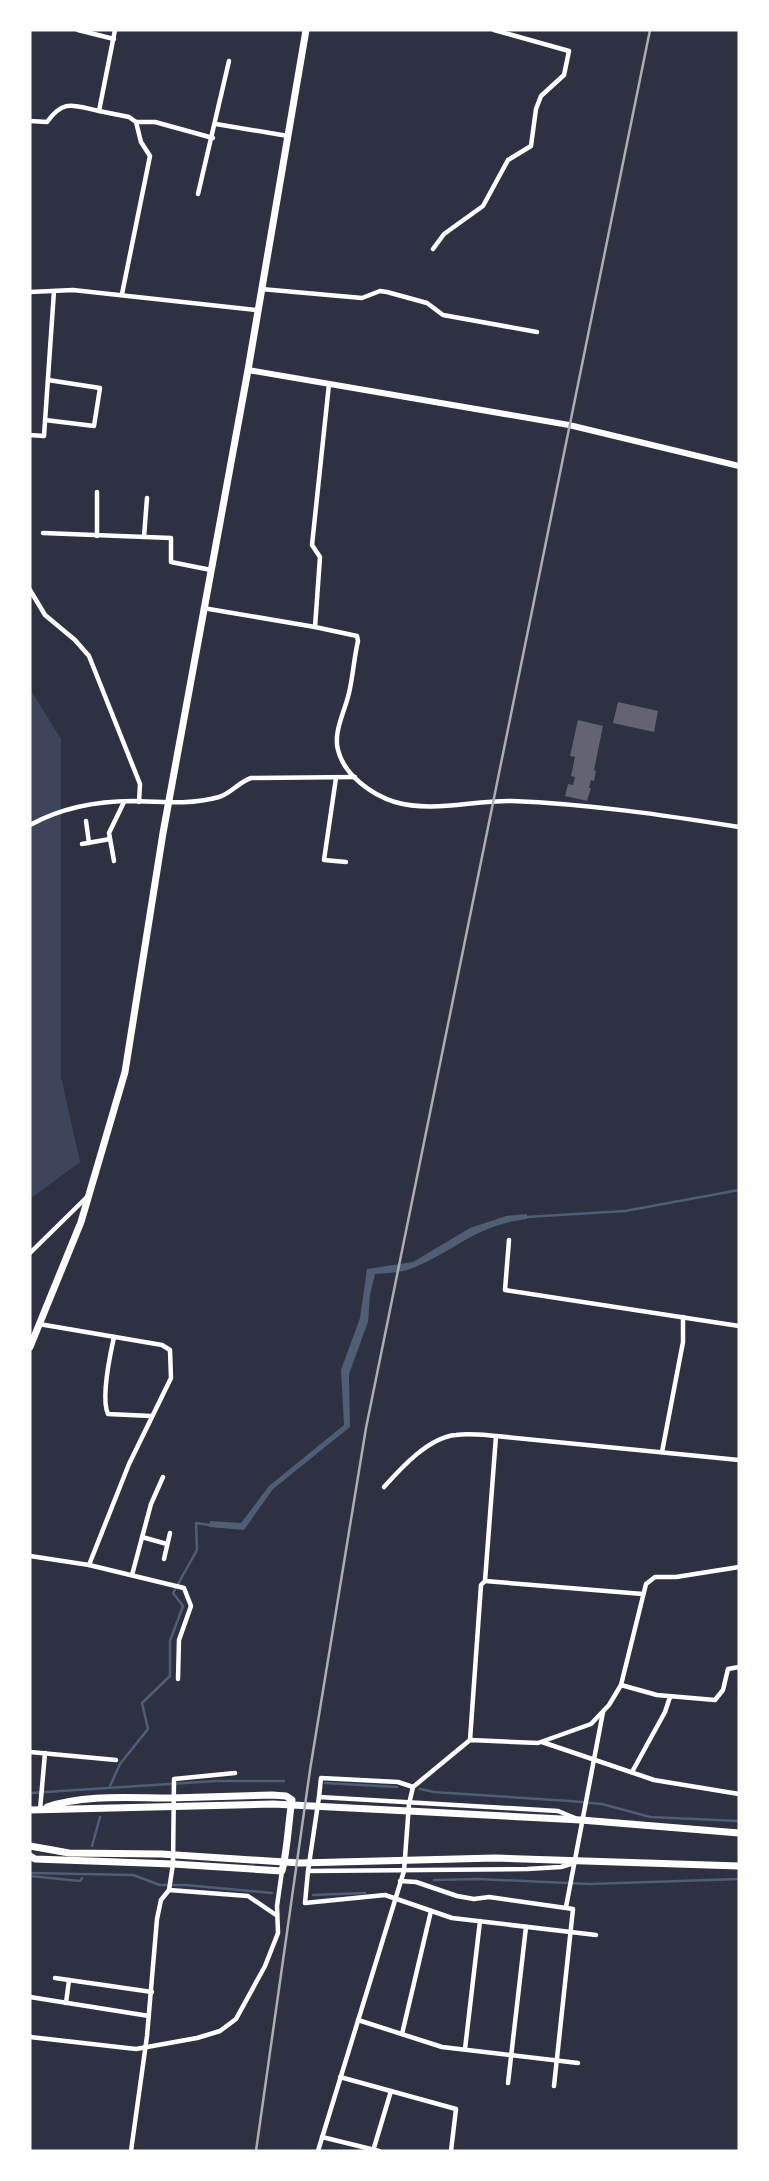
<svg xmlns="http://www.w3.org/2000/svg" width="769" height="2181" font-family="'Fira Sans',sans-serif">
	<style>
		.green { fill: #3c4559 }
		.water { fill: #4f5d75 }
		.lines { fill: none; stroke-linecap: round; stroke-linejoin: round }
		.stream { stroke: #4f5d75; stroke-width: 2.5 }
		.building { fill: #626471 }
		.minor { stroke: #fff; stroke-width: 4.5 }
		.secondary { stroke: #fff; stroke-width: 6 }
		.primary { stroke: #fff; stroke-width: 7 }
		.trunk { stroke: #fff; stroke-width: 7 }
		.rail { stroke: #abadb3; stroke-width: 2.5 }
	</style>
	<rect width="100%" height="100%" fill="#2d3142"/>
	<polygon class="green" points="30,689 61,739 61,1077 80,1162 30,1199"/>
	<path class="water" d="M527,1214v5c-51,6 -71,31 -114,49 -12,5 -26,5 -38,6l-5,21 -2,27 -19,52 1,53 -77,62 -29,41 -35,-3 1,-6 31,2 28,-37 75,-61 -3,-55 19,-52 7,-49 46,-7 57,-34 36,-12z"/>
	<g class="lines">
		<g class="stream">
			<polyline points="526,1217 625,1211 739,1190"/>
			<polyline points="325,1783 397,1787"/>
			<polyline points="110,1786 120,1764 148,1729 142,1703 170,1676 170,1641 183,1606 173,1593 197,1550 196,1523 210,1525"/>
			<polyline points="420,1789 434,1792 570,1801 602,1804 650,1817 739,1821"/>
			<polyline points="30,1793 216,1781 284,1781"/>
			<polyline points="92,1846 100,1817"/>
			<polyline points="30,1873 133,1875 160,1885 185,1885 272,1893"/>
			<polyline points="30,1876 80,1881 82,1878"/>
			<polyline points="434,1880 477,1879 590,1884 739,1879"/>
			<polyline points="313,1895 365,1893"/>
		</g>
	</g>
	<g class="building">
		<polygon points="618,702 658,711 654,732 613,723"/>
		<polygon points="578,720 603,726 594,770 596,771 594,781 591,780 589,788 591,788 587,801 565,796 568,784 573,785 575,777 571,776 575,757 570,756"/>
	</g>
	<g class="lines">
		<g class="minor">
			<polyline points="78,30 114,39"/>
			<polyline points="115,30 99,111 129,117 136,122 141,142 150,156 122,294"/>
			<path d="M30,121l17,1c17,-24 27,-16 52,-11"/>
			<polyline points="136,122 155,122 213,138"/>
			<polyline points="216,124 288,136"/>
			<polyline points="198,194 229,61"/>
			<polyline points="433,249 444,234 483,206 508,160 531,146 536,109 541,96 564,75 569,51 494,30"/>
			<polyline points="261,289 362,298 380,291 387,292 427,303 443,315 537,332"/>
			<polyline points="30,292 73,290 257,310"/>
			<polyline points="45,420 94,426 100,388 48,380"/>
			<polyline points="30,435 44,436 54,291"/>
			<polyline points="43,533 171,538 171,562 211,570"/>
			<polyline points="97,536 97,492"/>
			<polyline points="144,537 147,498"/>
			<polyline points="30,590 45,615 75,640 89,656 140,784 139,802"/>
			<path d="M203,608l112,19 42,9 1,5c-4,17 -5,35 -9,52 -4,18 -16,39 -11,57 6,25 34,45 57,52 38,11 78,-2 117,-1 76,3 152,14 227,26"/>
			<polyline points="315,627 320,557 312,545 329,384"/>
			<polyline points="336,778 324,860 346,862"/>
			<polyline points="86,821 89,843"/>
			<path d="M30,825c31,-17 68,-24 103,-24 29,1 58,4 86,-4 11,-3 20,-15 32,-19l104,-1"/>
			<polyline points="82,844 110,839"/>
			<polyline points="114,861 109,833 124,802"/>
			<polyline points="509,1240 505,1290 739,1326"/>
			<polyline points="30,1253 87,1197"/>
			<polyline points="39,1324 162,1345 170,1350 171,1378 129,1464 89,1565"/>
			<path d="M114,1337c-4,18 -13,62 -6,77l43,2"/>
			<polyline points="662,1452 683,1342 683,1317"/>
			<path d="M384,1487c17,-19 45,-50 72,-52 13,-2 27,0 40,1"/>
			<polyline points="142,1537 167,1544"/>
			<polyline points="30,1556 89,1565 184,1588 191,1606 179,1640 178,1679"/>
			<polyline points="164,1559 170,1533"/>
			<polyline points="132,1575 151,1504 163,1477"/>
			<polyline points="485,1581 643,1594"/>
			<polyline points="621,1685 657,1695 715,1700 723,1690 728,1669 739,1667"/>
			<polyline points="470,1740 481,1585 485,1581 496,1436 739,1460"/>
			<polyline points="542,1742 654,1780 739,1794"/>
			<polyline points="30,1752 116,1760"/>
			<polyline points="632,1772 665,1712 670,1697"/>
			<polyline points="319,1797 321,1778 398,1782 413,1787"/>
			<polyline points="40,1810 45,1753"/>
			<polyline points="574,1863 561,1867 527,1869 308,1871 319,1797 558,1811 575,1818"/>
			<polyline points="308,1871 305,1903 385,1895 452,1918 596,1935"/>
			<polyline points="400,1881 416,1882 457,1896 474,1899 489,1897 573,1909 554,2086"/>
			<polyline points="169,1890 248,1896 276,1915"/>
			<polyline points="566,1907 603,1712"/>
			<polyline points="55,1978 152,1992"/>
			<polyline points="30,1997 149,2016"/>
			<polyline points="66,2003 69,1980"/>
			<polyline points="358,2020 442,2047 578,2063"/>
			<polyline points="402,2034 431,1911"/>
			<polyline points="30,2037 136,2049 197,2038 220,2031 236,2019 265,1966 278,1933 277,1906 282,1871"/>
			<polyline points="465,2049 480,1921"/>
			<polyline points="340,2077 456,2109 451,2151"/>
			<polyline points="508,2083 526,1927"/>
			<polyline points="322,2137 379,2151"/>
			<polyline points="131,2151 147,2036 157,1919 161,1900 169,1890 173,1864 174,1779 235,1773"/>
			<polyline points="318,2151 404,1871 409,1804 413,1787 470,1740 538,1743 591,1724 609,1705 621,1685 646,1584 655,1577 676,1577 739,1567"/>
			<polyline points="373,2151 391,2091"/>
		</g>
		<polyline class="secondary" points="248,370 569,425 739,466"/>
		<g class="primary">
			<polyline points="30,1810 273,1804 581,1820 739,1833"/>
			<polyline points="30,1846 69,1853 161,1854 300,1863 495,1858 739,1866"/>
			<path d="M30,1856l5,3 138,5 109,7c6,-24 6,-47 10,-71l-6,-4 -14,-1c-34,1 -68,2 -102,3 -40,0 -85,-4 -123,9"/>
		</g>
		<polyline class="trunk" points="30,1347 81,1222 125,1072 163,833 248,370 306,30"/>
		<polyline class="rail" points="256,2151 310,1770 366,1428 650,30"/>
	</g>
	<rect width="769" height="2181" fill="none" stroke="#ffffff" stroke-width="63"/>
</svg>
